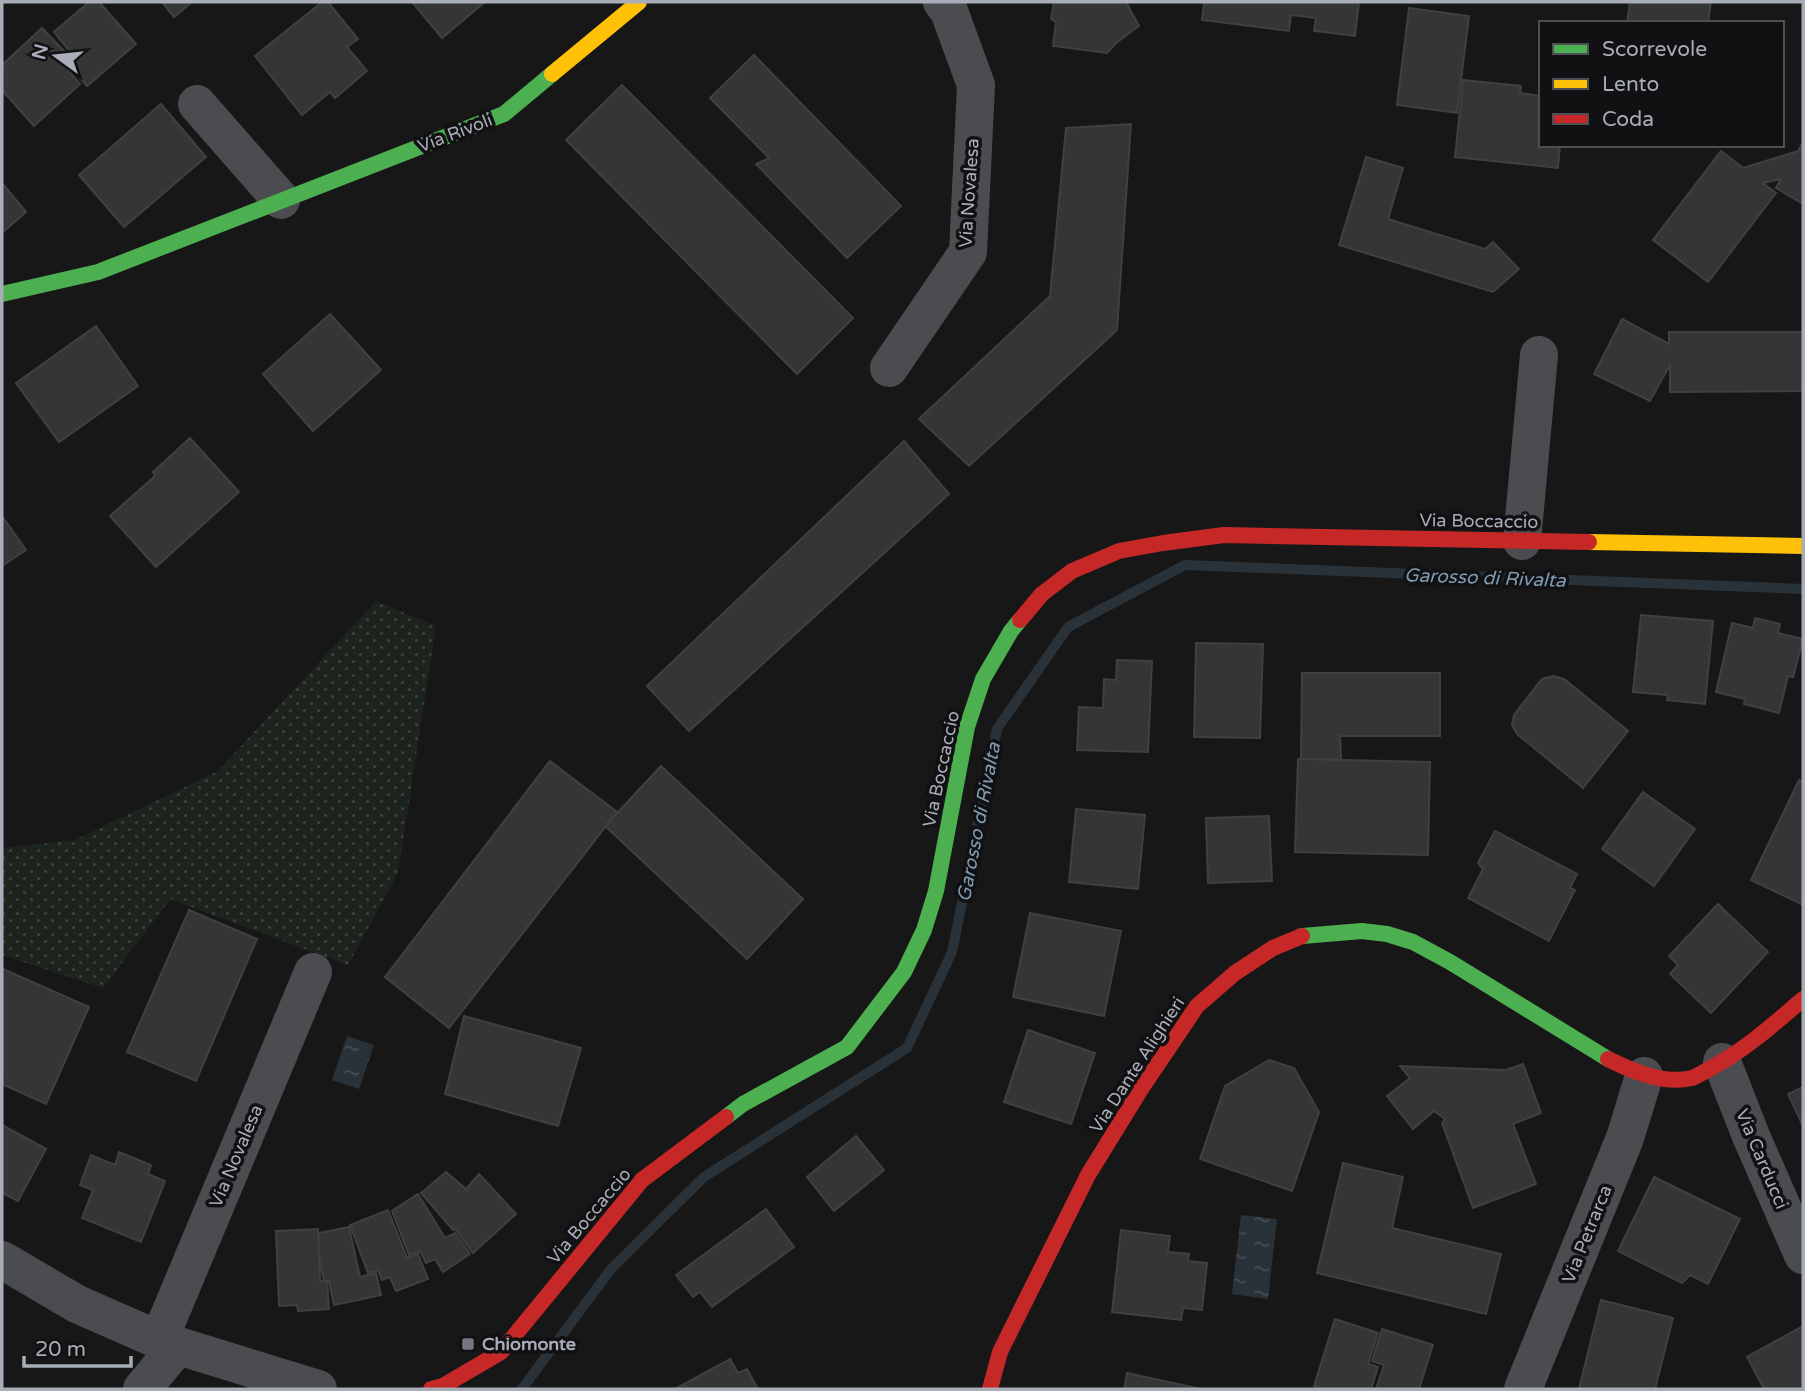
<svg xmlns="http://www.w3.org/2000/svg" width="1805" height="1391" font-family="'Varela Round',sans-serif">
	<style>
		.grass { fill: url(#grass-dots) }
		.water { fill: url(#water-ripples) }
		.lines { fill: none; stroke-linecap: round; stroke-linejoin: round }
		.stream { stroke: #2a3239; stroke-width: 10 }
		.building { fill: #353536; stroke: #3f4043; stroke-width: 2 }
		.street { stroke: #4b4c50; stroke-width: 38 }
		.fast { stroke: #4caf50; stroke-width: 16 }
		.slow { stroke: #ffc107; stroke-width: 16 }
		.jam { stroke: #c62828; stroke-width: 16 }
		.poi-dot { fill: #757880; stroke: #111113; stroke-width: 2.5 }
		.labels { text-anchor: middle; stroke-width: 7; stroke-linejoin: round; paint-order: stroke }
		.street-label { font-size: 18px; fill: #a8adb8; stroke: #111113 }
		.poi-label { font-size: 18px; font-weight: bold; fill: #a8adb8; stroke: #111113; text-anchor: start }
		.water-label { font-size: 19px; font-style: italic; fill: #7f9bb3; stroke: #111113 }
	</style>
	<defs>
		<pattern id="grass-dots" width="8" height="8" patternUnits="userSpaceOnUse" patternTransform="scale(1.75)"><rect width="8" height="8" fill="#1d241e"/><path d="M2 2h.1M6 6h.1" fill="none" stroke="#3b413d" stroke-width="1.8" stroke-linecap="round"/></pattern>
		<pattern id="water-ripples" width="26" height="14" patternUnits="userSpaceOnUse" patternTransform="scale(1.75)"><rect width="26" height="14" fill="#2a3239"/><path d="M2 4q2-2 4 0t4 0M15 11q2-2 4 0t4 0" fill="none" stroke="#464d54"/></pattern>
	</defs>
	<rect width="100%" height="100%" fill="#171717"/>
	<polygon class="grass" points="376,601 436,626 398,873 348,965 170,899 103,988 2,955 2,848 75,840 218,771"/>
	<g class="water">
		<polygon points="347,1036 374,1045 359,1089 332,1080"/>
		<polygon points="1241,1215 1277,1219 1268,1299 1232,1294"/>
	</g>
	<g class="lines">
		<polyline class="stream" points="522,1389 611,1269 704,1177 907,1048 952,952 997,729 1068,627 1185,565 1803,589"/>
	</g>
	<g class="building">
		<polygon points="89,2 99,2 136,44 87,86 66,62 71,53 54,32"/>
		<polygon points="162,2 192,2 174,17"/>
		<polygon points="322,2 328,2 358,39 347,47 367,71 335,98 330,92 302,115 255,56"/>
		<polygon points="412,2 485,2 442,38"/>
		<polygon points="1054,2 1126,2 1139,26 1116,43 1107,53 1053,46 1056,22 1051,19"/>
		<polygon points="1204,2 1359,2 1355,36 1314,31 1316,18 1291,15 1289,31 1202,20"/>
		<polygon points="1630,2 1711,2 1708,23 1627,23"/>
		<polygon points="1409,8 1469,16 1457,113 1397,105"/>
		<polygon points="42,28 66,53 59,60 80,84 34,126 2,90 2,65"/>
		<polygon points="754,55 901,206 847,258 756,164 769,158 710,98"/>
		<polygon points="1463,80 1521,86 1520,93 1541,96 1541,145 1560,145 1558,168 1455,157"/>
		<polygon points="622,85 853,318 797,374 566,140"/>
		<polygon points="161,104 206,157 124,227 79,175"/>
		<polygon points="1131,124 1117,330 969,466 919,419 1050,296 1066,128"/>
		<polygon points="1803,142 1803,204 1776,188 1781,179 1763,183 1776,193 1708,282 1653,240 1721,151 1743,168 1798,151"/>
		<polygon points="1366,157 1403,168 1388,219 1485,249 1493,242 1519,269 1493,292 1339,245"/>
		<polygon points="2,183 26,212 2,233"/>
		<polygon points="330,314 381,370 313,431 263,374"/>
		<polygon points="1622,319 1669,344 1669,332 1803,332 1803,391 1670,392 1670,365 1650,401 1594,374"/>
		<polygon points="96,326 138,386 59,442 16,383"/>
		<polygon points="190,438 239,492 156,567 110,516 155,476 153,472"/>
		<polygon points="904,441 949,494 689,731 647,686"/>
		<polygon points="2,516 26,550 2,566"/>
		<polygon points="1641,615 1713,621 1705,704 1667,700 1668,695 1633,692"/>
		<polygon points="1755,618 1780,624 1778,633 1803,639 1793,677 1788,676 1779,713 1744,704 1745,699 1716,692 1732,623 1753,628"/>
		<polygon points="1196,643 1263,644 1260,738 1194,737"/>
		<polygon points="1117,660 1152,661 1148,752 1077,750 1079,707 1103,708 1104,679 1116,680"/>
		<polygon points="1302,673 1440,673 1440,736 1340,736 1341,759 1301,759"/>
		<polygon points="1553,676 1564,679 1628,731 1583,788 1517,734 1512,725 1514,715 1542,679"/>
		<polygon points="1298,759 1430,762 1428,855 1295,852"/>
		<polygon points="550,761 617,812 449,1028 385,977"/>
		<polygon points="661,766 803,899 747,959 605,826"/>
		<polygon points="1799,780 1803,782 1803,905 1751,880"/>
		<polygon points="1643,792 1695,829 1654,886 1602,849"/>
		<polygon points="1076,809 1145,815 1138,889 1069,882"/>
		<polygon points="1269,816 1272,881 1208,883 1206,818"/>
		<polygon points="1495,831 1577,874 1570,888 1575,890 1549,941 1468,898 1483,869 1478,863"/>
		<polygon points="1718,904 1768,952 1711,1013 1670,974 1678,965 1669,956"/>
		<polygon points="189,910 257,939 196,1081 127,1052"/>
		<polygon points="1030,913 1121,931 1104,1016 1013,997"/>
		<polygon points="3,969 89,1007 46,1104 2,1084"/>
		<polygon points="464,1016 581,1048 558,1126 445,1094"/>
		<polygon points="1028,1030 1095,1053 1071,1124 1004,1102"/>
		<polygon points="1269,1060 1294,1068 1319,1112 1292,1191 1200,1159 1225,1086"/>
		<polygon points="1523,1064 1541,1113 1513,1124 1536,1184 1473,1208 1442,1123 1445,1119 1434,1111 1413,1129 1387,1096 1410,1078 1400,1066 1506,1070"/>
		<polygon points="1803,1087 1803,1126 1788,1094"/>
		<polygon points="2,1125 46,1149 18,1201 2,1193"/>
		<polygon points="856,1136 884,1170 834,1211 807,1177"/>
		<polygon points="119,1152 151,1165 148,1174 165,1181 141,1242 82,1218 93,1190 80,1185 91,1155 115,1165"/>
		<polygon points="1343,1163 1403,1177 1392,1228 1501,1254 1486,1314 1317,1273"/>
		<polygon points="446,1172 466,1189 479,1174 516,1214 473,1253 455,1229 453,1230 421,1193"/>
		<polygon points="1654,1177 1740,1219 1708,1284 1690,1275 1682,1283 1618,1251"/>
		<polygon points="418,1194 445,1238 455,1233 470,1254 443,1272 435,1259 426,1263 420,1251 409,1255 392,1211"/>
		<polygon points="766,1209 794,1247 712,1307 700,1292 693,1297 676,1275"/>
		<polygon points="388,1210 407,1258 418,1254 428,1279 396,1291 390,1277 382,1280 378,1270 368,1273 350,1225"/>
		<polygon points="349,1227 360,1277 376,1273 381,1295 334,1305 329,1281 324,1282 314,1234"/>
		<polygon points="318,1229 320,1281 327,1281 329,1309 298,1311 297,1305 279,1306 276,1231"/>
		<polygon points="1121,1230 1170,1236 1168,1252 1189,1254 1188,1261 1207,1263 1202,1310 1183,1308 1181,1320 1112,1312"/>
		<polygon points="1601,1300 1673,1318 1655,1389 1579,1389"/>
		<polygon points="1335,1319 1378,1333 1368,1364 1378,1367 1371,1389 1324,1389 1314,1386"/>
		<polygon points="1803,1326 1803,1389 1764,1389 1747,1357"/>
		<polygon points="1382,1329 1433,1345 1419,1389 1376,1389 1384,1365 1372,1361"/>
		<polygon points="730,1359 738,1373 747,1369 758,1389 675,1389"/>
		<polygon points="1127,1373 1197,1388 1196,1389 1124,1389"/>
	</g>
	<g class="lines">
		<g class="street">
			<polyline points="197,104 281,200"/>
			<polyline points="889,368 968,252 976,85 949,11 942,2"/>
			<polyline points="1522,541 1539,355"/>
			<polyline points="1722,1062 1751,1136 1803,1255"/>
			<polyline points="2,1260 77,1304 159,1340 318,1389"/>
			<polyline points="159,1340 313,972"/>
			<polyline points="142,1389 177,1347"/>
			<polyline points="1523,1389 1625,1138 1644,1076"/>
		</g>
		<g class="fast">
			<polyline points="2,294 98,272 504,114 552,74"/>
			<polyline points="1302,936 1362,931 1387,934 1413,942 1450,962 1608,1059"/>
			<polyline points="726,1117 743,1104 847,1047 904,972 924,930 936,891 967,727 983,679 1011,631 1020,620"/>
		</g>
		<g class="slow">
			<polyline points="552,74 639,2"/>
			<polyline points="1589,542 1803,546"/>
		</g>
		<g class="jam">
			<polyline points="1020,620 1042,594 1072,571 1119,551 1163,543 1224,535 1589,542"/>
			<path d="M1608,1059c24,12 56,26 84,19 6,-2 13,-7 19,-10 34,-18 63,-44 92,-69"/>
			<polyline points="431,1389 443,1386 501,1352 642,1180 726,1117"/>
			<polyline points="990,1389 1000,1352 1088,1175 1141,1089 1197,1006 1235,973 1273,948 1302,936"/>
		</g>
	</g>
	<rect class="poi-dot" x="461" y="1337" width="14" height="14" rx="3.5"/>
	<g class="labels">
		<g class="street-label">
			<text transform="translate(455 133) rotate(-21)" y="6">Via Rivoli</text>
			<text transform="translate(969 193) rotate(-86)" y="6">Via Novalesa</text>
			<text transform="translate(1479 521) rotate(1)" y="6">Via Boccaccio</text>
			<text transform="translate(941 769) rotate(-78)" y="6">Via Boccaccio</text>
			<text transform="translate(1137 1065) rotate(-57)" y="6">Via Dante Alighieri</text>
			<text transform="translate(236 1156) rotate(-67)" y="6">Via Novalesa</text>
			<text transform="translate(1762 1159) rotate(67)" y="6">Via Carducci</text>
			<text transform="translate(589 1216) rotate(-50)" y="6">Via Boccaccio</text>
			<text transform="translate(1587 1234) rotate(-68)" y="6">Via Petrarca</text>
		</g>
		<g class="poi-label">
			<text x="482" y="1350">Chiomonte</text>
		</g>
		<g class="water-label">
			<text transform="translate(1485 577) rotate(2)" y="7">Garosso di Rivalta</text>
			<text transform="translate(978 822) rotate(-79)" y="7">Garosso di Rivalta</text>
		</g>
	</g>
	<rect width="1805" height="1391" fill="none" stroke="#a8adb8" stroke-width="7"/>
	<rect x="1539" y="21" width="245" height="126" fill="#111113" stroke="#4d4f55" stroke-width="2"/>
	<rect x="1553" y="44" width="35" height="10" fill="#4caf50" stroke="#4d4f55" stroke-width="2"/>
	<text x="1602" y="56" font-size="21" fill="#a8adb8">Scorrevole</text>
	<rect x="1553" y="79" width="35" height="10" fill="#ffc107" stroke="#4d4f55" stroke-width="2"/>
	<text x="1602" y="91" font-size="21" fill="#a8adb8">Lento</text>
	<rect x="1553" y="114" width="35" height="10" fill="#c62828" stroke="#4d4f55" stroke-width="2"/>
	<text x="1602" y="126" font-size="21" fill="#a8adb8">Coda</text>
	<g transform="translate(56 56) rotate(285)" stroke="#111113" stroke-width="5" paint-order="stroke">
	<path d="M0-5L12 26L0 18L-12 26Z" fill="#a8adb8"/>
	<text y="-10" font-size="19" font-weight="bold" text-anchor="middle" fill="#a8adb8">N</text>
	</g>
	<path d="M24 1356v10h107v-10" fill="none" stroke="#a8adb8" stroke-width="3.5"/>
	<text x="35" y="1356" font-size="21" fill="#a8adb8" stroke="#111113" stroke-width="5" paint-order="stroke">20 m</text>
</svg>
